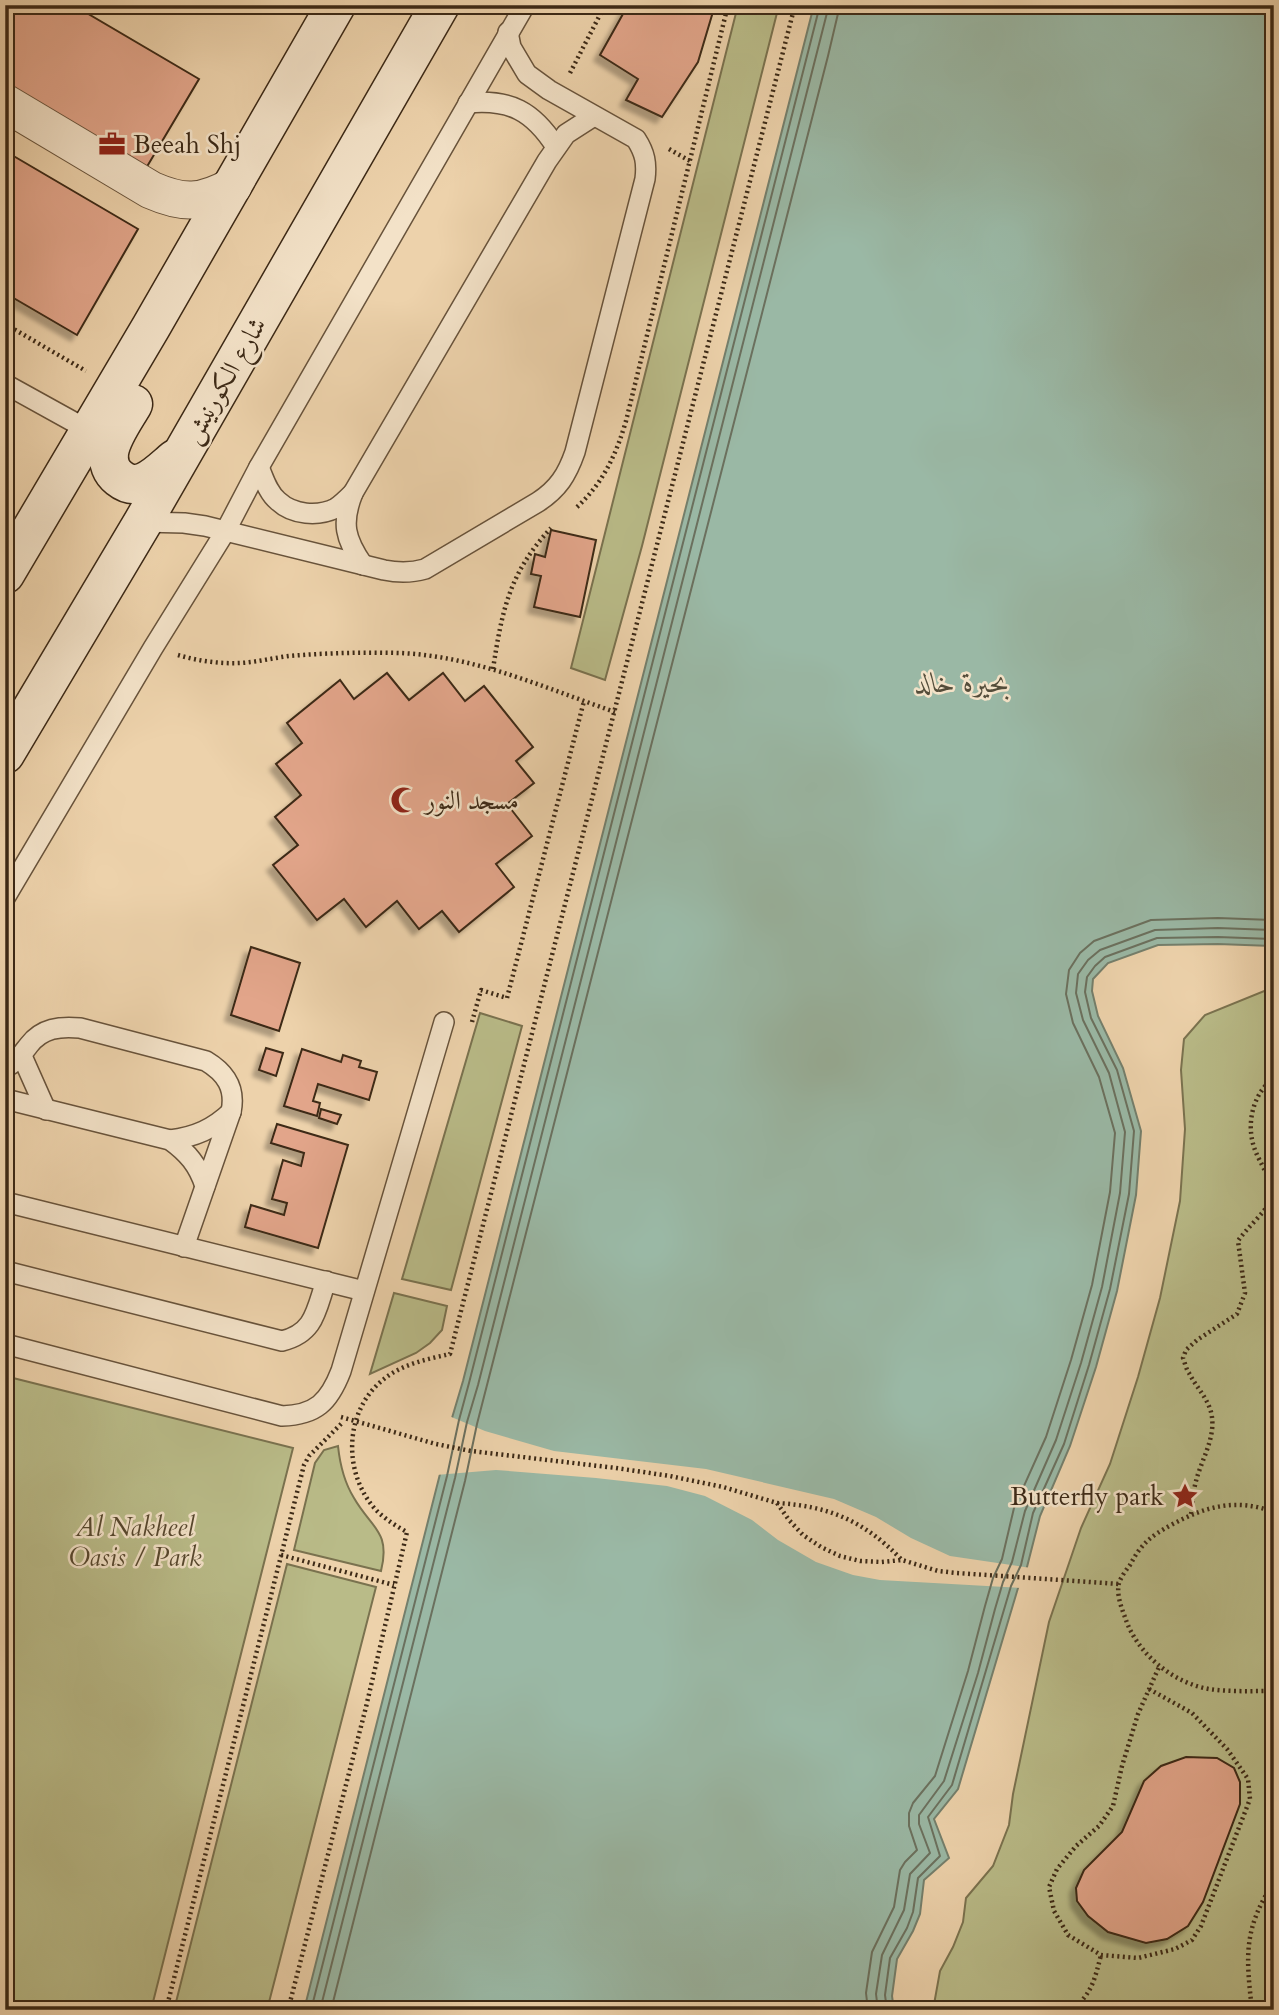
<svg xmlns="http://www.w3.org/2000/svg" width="1279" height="2015" font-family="Cardo,Amiri,serif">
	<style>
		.green { fill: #b9bb88; stroke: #7a724f; stroke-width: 2 }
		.water { fill: #9ab8a5; stroke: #747f6c; stroke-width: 2 }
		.pier { fill: #edd2ab }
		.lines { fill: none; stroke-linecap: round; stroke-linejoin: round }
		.shore { stroke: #6b705e; stroke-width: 2 }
		.building { fill: #e2a58a; stroke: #3c2916; stroke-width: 2; filter: url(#shadow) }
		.service-casing { stroke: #68533b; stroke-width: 22 }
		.minor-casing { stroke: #68533b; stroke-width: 39 }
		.secondary-casing { stroke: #3c2916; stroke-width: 41 }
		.path { stroke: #3c2916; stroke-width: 4.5; stroke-dasharray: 2 3.5; stroke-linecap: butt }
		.service { stroke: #f3e2c8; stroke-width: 19 }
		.minor { stroke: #f3e2c8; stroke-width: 37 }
		.secondary { stroke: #f3e2c8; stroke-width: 38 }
		.labels { text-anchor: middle; stroke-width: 5; stroke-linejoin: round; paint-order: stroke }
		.poi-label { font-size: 26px; fill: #3c2916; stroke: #f3e2c8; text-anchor: start }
		.street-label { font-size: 26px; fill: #3c2916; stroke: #f3e2c8 }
		.park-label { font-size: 26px; font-style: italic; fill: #55462d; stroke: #f3e2c8 }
		.water-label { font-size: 28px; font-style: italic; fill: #544d3a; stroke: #f3e2c8 }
	</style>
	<defs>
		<filter id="shadow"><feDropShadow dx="-6" dy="6" stdDeviation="2" flood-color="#0004"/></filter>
	</defs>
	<rect width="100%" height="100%" fill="#edd2ab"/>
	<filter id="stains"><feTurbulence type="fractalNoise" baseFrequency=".00286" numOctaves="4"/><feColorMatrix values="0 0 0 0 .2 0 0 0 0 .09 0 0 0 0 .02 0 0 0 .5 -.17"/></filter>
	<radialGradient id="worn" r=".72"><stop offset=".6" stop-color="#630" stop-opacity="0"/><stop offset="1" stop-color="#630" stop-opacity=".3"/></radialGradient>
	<g class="green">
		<polygon points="738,5 779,5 642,546 605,680 571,668"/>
		<polygon points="1274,987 1274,2010 933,2010 940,1971 953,1947 963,1922 966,1898 993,1866 1009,1825 1013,1794 1049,1622 1081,1528 1110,1464 1138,1377 1160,1298 1180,1201 1185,1129 1181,1070 1184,1039 1205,1015"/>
		<polygon points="480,1013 522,1026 451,1290 402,1279"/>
		<polygon points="394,1293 447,1306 442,1330 430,1343 416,1353 370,1374"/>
		<polygon points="5,1376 293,1448 151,2010 5,2010"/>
		<path d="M338,1446c2,19 6,36 16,52 17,30 37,33 27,73l-87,-21 21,-87 9,-13z"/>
		<polygon points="287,1564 376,1587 267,2010 174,2010"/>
	</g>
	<polygon class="water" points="814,5 1274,5 1274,946 1218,944 1158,945 1108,963 1093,979 1092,991 1098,1016 1123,1068 1141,1131 1136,1195 1117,1291 1096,1367 1070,1446 1040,1516 1027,1567 1018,1588 958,1789 934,1819 949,1858 924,1880 920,1914 913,1931 897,1959 892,1996 894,2010 304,2010 440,1474 452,1418 463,1381"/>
	<polygon class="pier" points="449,1416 485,1431 554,1451 706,1469 834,1499 876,1517 911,1538 950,1556 1031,1568 1022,1588 880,1580 853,1575 816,1562 778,1540 752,1520 705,1496 667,1486 596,1478 496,1470 436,1475"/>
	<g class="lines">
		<g class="shore">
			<polyline points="311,2010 447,1476 459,1420 469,1383 820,5"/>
			<polyline points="320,2010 455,1478 467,1422 478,1385 829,5"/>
			<polyline points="331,2010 465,1481 477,1424 828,56 840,5"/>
			<polyline points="868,2010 866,1993 872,1952 894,1907 900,1870 905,1862 917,1850 909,1826 909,1813 913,1803 935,1776 968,1671 985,1606 993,1578 1002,1559 1014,1508 1046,1437 1071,1360 1092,1285 1110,1192 1115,1133 1099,1077 1073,1023 1066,994 1069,970 1080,953 1094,941 1151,920 1218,918 1274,920"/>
			<polyline points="878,2010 876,1994 882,1955 904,1910 910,1874 930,1853 919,1824 919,1815 944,1781 978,1673 995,1609 1003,1582 1012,1562 1025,1511 1056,1440 1081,1363 1102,1287 1120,1193 1125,1132 1109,1073 1083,1020 1076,993 1078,974 1088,960 1100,950 1155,930 1218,928 1274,930"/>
			<polyline points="887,2010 885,1995 890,1958 907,1928 913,1912 918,1878 940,1856 928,1817 952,1785 1011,1586 1021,1565 1033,1513 1064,1444 1089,1365 1110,1289 1129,1194 1134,1131 1117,1070 1091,1018 1085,992 1087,977 1095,966 1105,957 1157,938 1218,937 1274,939"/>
		</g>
	</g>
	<g class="building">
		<polygon points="5,5 73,5 199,79 145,170 5,88"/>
		<polygon points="628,5 715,5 698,62 662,117 626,100 638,79 600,55"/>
		<polygon points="5,151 138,229 77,335 5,293"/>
		<polygon points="551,530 596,540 580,617 534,607 541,576 531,574 535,554 545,557"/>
		<polygon points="387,673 409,700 443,673 465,701 484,686 533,747 516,761 534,783 507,804 532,836 496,864 514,887 459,932 442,911 419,929 397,901 366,927 344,899 317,920 273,865 298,845 275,817 301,795 276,764 302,743 287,723 340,680 354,699"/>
		<polygon points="251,947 300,963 279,1031 231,1015"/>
		<polygon points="266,1048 283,1053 276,1076 259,1070"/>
		<polygon points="302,1049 341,1062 343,1055 361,1061 359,1067 377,1072 369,1100 318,1084 313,1101 320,1103 317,1116 284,1106"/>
		<polygon points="321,1109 341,1115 337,1124 319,1118"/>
		<polygon points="277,1124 348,1145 318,1248 245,1227 251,1205 284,1215 287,1203 272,1199 283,1160 301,1166 304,1153 271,1143"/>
		<polygon points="1186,1757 1217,1758 1234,1768 1240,1782 1240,1804 1203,1902 1188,1926 1167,1939 1146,1943 1108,1932 1088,1916 1077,1901 1076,1888 1084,1870 1122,1832 1144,1781 1161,1766"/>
	</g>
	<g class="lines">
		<g class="service-casing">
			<g id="service">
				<path d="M468,103c42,-4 65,8 88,44"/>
				<polyline points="5,384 90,431"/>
				<path d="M259,467c5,12 9,26 19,34 15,14 40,16 58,7 6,-4 12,-10 17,-15"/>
				<path d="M143,522l41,1 21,3 179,44c15,3 27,3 41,-1l113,-67c20,-13 29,-27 37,-50l70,-273c2,-16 0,-26 -9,-40l-87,-49 -22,-16 -16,-27 -3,-15"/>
				<path d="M363,565c-18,-26 -22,-42 -10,-72l194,-332 19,-27 28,-18"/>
				<polyline points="5,898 153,648 225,532 259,467 525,5"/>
				<polyline points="22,1056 46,1110"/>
				<path d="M5,1068c12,-6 16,-13 24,-23 13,-17 31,-19 51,-17l126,33c20,12 30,27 25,51l-47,135"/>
				<path d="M5,1099l165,41c18,13 28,25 35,46"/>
				<path d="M170,1140c25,-3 43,-11 61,-28"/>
				<polyline points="5,1202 364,1291"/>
				<path d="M5,1271l277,70c33,-8 34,-31 44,-60"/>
				<path d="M5,1344l277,72c34,-1 47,-14 59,-45l103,-349"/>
			</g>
		</g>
		<g class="minor-casing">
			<path id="minor" d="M5,103l146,87c32,14 50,14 82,-4"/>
		</g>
		<g class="secondary-casing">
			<g id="secondary">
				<path d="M133,404c-8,14 -22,33 -24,49 -1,10 2,19 10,25 21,17 40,-6 56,-19"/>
				<polyline points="5,574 151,327 336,5"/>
				<polyline points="5,754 143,522 440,5"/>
			</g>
		</g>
		<g class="path">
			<polyline points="570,73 605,5"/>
			<polyline points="669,149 690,161"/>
			<polyline points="5,324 86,371"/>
			<path d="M577,507c26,-24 39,-52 49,-86l102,-416"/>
			<path d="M178,655c20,6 42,9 63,8 16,-1 32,-5 48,-7 37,-3 74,-4 111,-3 75,3 145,35 215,59"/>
			<path d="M493,669c9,-58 16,-96 58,-141"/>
			<polyline points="472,1022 481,990 507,998 584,701"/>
			<polyline points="341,1417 436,1444 471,1451 616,1468 670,1476 723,1487 777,1503 789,1520 803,1535 821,1547 840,1556 860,1561 881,1562 902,1560 938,1571 957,1573 1119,1584"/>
			<path d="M777,1503c52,3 87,18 124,56"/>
			<polyline points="1272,1511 1267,1487 1274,1450"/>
			<path d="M1274,1512c-38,-14 -68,-6 -103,13 -20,11 -30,19 -41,40 -4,5 -9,12 -11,18 -3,12 3,26 7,37 12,34 47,63 83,69 21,3 43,2 65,2"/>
			<path d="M1191,1514c2,-11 2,-22 5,-33 6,-23 21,-45 15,-69 -4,-15 -15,-25 -22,-39 -3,-4 -4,-10 -6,-15l3,-8 11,-10 40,-26 8,-21 -7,-52c7,-11 28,-30 31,-38 8,-20 -10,-39 -15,-56 -8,-24 -1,-54 20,-69"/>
			<polyline points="281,1555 394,1585"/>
			<polyline points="1149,1689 1192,1713 1227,1749 1248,1779 1250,1799 1201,1926 1192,1940 1175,1949 1138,1958 1101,1955 1068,1935 1054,1911 1049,1887 1057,1869 1076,1846 1099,1826 1113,1806 1122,1766 1138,1714 1159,1667"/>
			<polyline points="1078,2005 1090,2010"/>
			<polyline points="166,2010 304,1465 309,1456 342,1423"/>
			<path d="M288,2010l78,-303 41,-175c-11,-6 -22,-13 -31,-22 -34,-37 -32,-100 8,-131 18,-15 44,-20 66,-25l345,-1349"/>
			<path d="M1071,2010c21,-15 24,-32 30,-55"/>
			<path d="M1252,2010c-6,-54 -9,-81 22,-128"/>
		</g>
		<use href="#service" class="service"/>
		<use href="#minor" class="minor"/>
		<use href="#secondary" class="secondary"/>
	</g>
	<defs>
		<g id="office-bare" transform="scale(2.1)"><path d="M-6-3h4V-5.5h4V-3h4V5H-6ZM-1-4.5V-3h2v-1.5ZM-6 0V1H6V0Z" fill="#8f2418" stroke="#f3e2c8" stroke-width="2.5" paint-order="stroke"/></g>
		<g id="mosque-bare" transform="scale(2.1)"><path d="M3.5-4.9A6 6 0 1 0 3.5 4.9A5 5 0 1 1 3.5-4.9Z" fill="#8f2418" stroke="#f3e2c8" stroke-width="2.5" paint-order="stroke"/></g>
		<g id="sight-bare" transform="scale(2.1)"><path d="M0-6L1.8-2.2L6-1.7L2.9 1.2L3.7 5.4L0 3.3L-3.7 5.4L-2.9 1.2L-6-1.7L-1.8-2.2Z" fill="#8f2418" stroke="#f3e2c8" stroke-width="2.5" paint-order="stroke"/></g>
	</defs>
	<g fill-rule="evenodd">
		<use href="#office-bare" x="112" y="144"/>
		<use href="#mosque-bare" x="404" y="800"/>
		<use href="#sight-bare" x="1185" y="1496"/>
	</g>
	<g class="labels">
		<g class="poi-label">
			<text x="133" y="153">Beeah Shj</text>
			<text x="425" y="809">مسجد النور</text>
			<text x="1164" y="1505" text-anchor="end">Butterfly park</text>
		</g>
		<g class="street-label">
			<text transform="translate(224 380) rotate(-60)" y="9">شارع الكورنيش</text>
		</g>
		<g class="park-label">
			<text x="135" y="1536">Al Nakheel<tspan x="135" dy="30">Oasis / Park</tspan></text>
		</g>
		<g class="water-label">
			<text x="962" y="692">بحيرة خالد</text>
		</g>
	</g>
	<rect width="1279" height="2015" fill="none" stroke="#edd2ab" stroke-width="28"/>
	<rect x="7" y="7" width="1265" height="2001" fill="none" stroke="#3c2916" stroke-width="3.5"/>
	<rect x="14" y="14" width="1251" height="1987" fill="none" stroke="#3c2916" stroke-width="2"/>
	<rect width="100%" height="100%" filter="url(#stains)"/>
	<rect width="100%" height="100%" fill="url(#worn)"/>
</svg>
